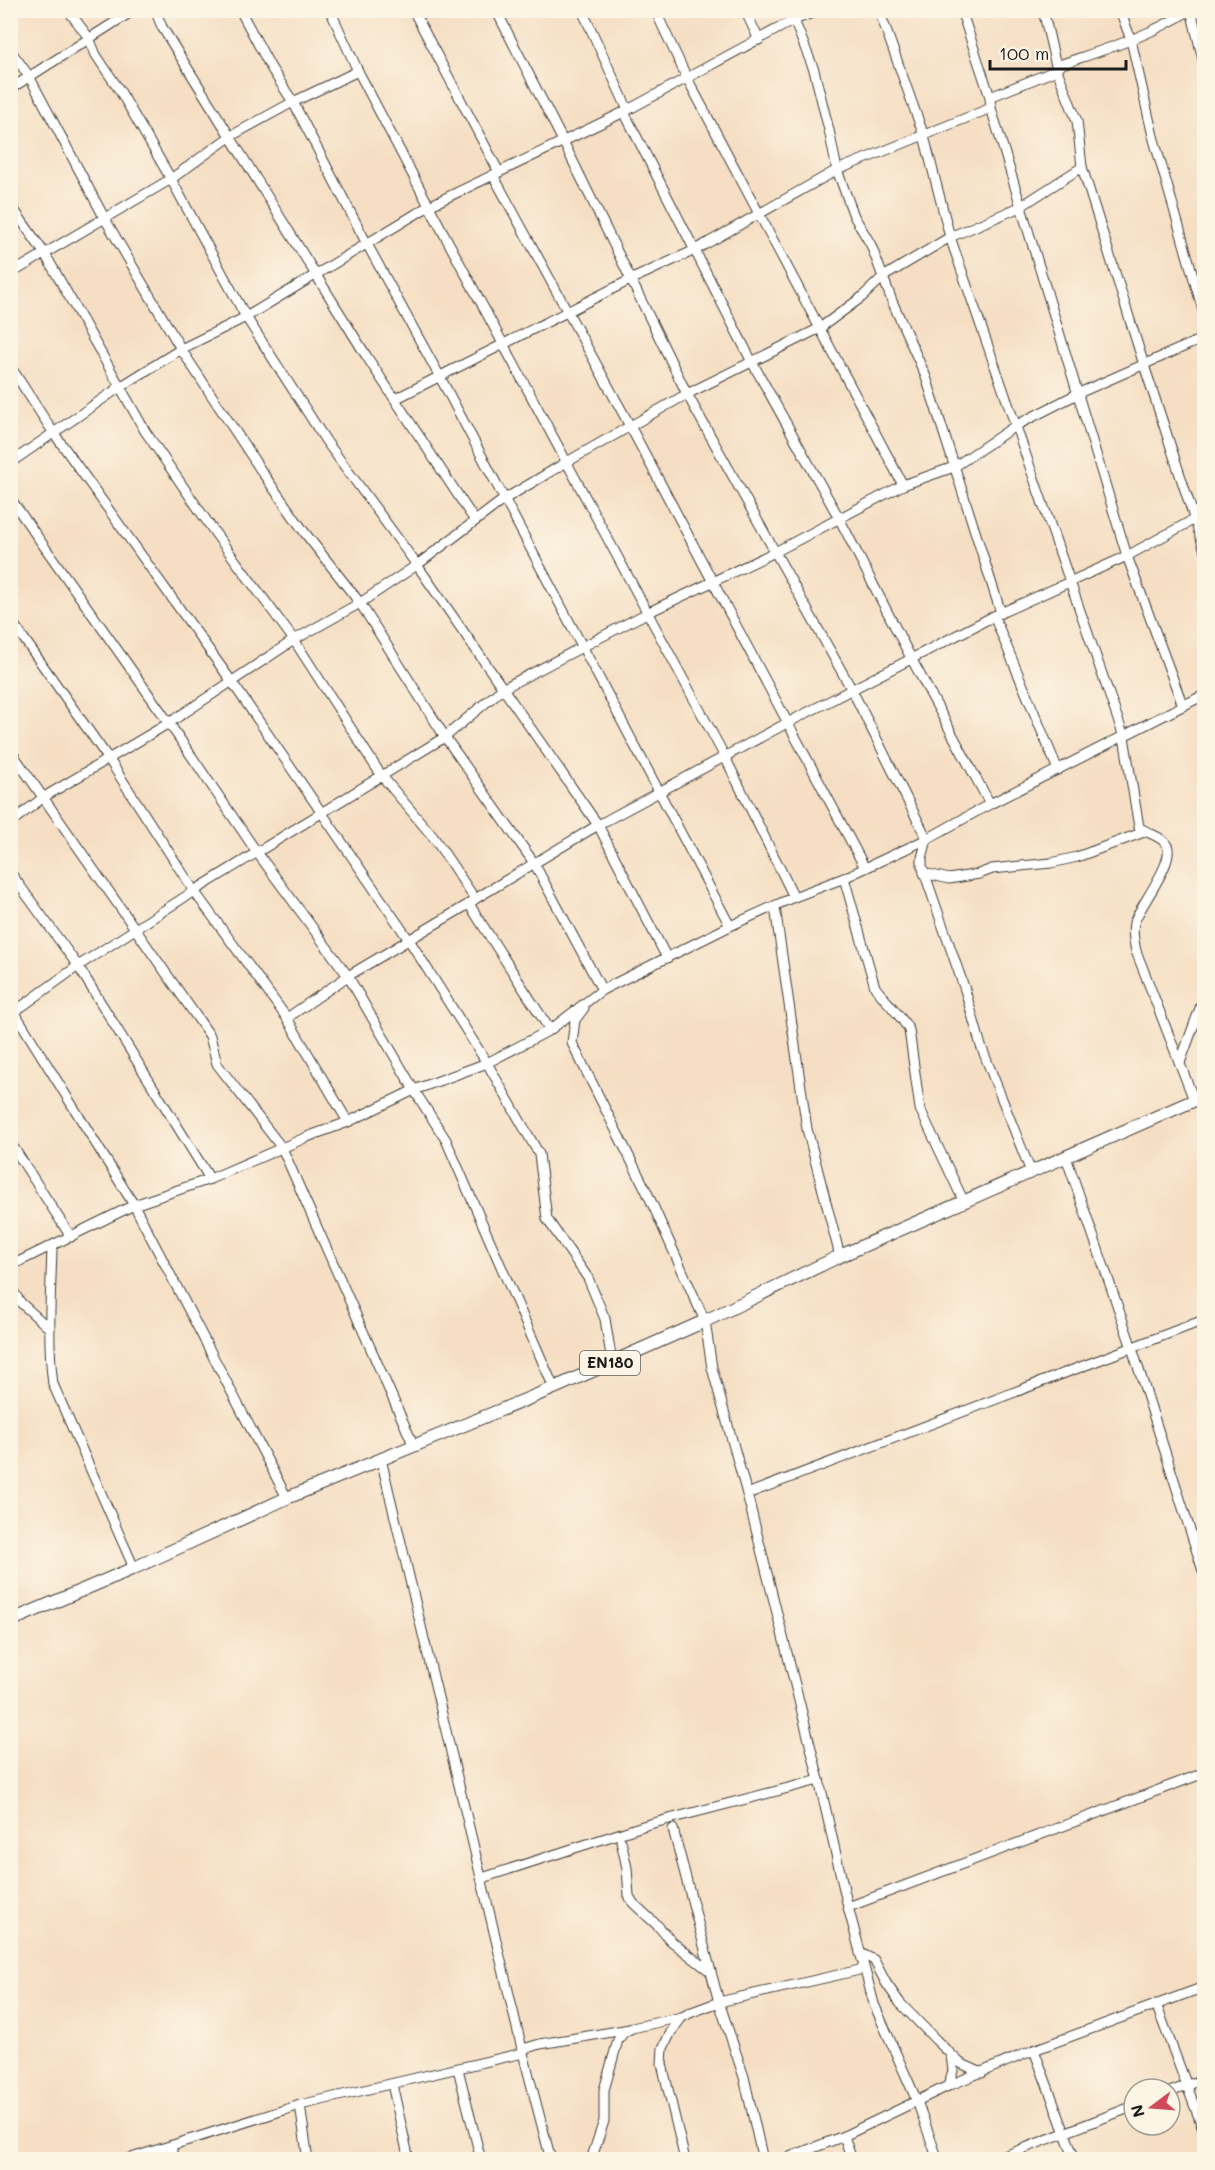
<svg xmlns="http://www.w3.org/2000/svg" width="1215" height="2170" font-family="Mali,sans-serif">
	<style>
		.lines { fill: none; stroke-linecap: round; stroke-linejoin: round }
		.minor-casing { stroke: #3d3935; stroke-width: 11 }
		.major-casing { stroke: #3d3935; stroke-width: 14 }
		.minor { stroke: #fff; stroke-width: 9 }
		.major { stroke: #fff; stroke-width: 12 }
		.labels { text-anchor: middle; stroke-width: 6; stroke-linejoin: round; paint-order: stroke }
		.shield { fill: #fcf5e5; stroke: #5f5d58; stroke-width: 1.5 }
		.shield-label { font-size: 15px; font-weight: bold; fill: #1c1c1c }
	</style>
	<rect width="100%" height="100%" fill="#fcf5e5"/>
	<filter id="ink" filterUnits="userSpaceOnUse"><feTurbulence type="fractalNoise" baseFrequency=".0167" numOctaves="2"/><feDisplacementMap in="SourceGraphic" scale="12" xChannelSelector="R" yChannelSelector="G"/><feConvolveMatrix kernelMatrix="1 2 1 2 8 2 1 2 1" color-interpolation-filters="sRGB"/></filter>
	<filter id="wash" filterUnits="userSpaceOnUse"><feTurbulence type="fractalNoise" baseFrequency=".008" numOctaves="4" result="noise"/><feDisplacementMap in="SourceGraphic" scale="24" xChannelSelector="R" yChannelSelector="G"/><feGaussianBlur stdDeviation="1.35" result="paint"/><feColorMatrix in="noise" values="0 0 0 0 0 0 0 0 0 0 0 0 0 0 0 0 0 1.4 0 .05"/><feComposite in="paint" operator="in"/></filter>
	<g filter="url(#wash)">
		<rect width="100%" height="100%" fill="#f5dec3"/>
	</g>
	<g filter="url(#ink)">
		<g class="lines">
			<g class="minor-casing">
				<g id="minor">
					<polyline points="68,10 89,38 96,55 120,91 171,179 246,317 326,441 417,565 598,825 667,958"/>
					<polyline points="155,10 162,27 367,357 475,521"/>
					<polyline points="240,10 271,68 293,102 367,244 440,377 730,926"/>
					<polyline points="330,10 358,71 429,206 725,757 794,897"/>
					<polyline points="413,10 499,172"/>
					<polyline points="496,10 563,141 687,394 852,690 927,839 922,858 922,866 965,990 981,1046 1031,1172"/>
					<polyline points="582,10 628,110"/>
					<polyline points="655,10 687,78 903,485"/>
					<polyline points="745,10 759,40"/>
					<polyline points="790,10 814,70 829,130 837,170 854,216 871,245 892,301 926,377 1001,613"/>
					<path d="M879,10l45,126 26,101 174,500 15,90c8,7 21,8 27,17 12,15 -27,62 -32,79 -2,9 0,19 2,28l58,149"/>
					<polyline points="961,10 990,97 991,108 1127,556 1183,706"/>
					<polyline points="1043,10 1057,70 1077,121 1082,167"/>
					<polyline points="1120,10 1131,40 1153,136 1204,314"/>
					<polyline points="1191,10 1204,64"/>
					<polyline points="10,50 29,76 105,219 181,349 262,472 305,533 360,603 445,737 534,863 602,990"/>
					<polyline points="10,89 134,10"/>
					<path d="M990,97l67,-27 5,-6c44,-15 88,-28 128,-54"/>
					<polyline points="624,112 752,362 839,518 911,658 990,804"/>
					<polyline points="493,175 630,426 865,868"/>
					<polyline points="10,204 45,254 145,431 215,533 294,640 381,775 434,838 475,899"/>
					<polyline points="10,274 171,179 231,136 293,102 358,71"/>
					<polyline points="10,366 53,432 232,682 409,940 487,1063 539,1154 547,1219 588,1278 605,1319 612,1362"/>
					<polyline points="395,399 630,280 695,250 837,170 991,108"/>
					<polyline points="10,463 120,387 181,349 246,317 429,206 624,112 794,20 820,10"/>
					<polyline points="10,498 169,723 256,851 348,976 414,1090 446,1140 554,1388"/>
					<polyline points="994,616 1058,770"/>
					<polyline points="10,619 108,758 194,891 287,1018 348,1122"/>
					<polyline points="10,750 210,1036 217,1064 282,1148 413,1444"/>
					<polyline points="10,823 44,797 169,723 294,640 360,603 417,565 503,500 565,463 687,394 820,328 862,297 883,277 950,237 1020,207 1082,167 1144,365 1204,548"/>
					<polyline points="10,872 78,966 210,1179"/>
					<polyline points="924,873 949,879 979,874 992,869 1051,863 1077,857 1144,832"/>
					<path d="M844,878l31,109c11,15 25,27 34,43l11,79 44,93"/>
					<polyline points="469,904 550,1030"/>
					<polyline points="775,907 807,1129 840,1256"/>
					<polyline points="10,1005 134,1205 287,1498"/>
					<polyline points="584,1008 575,1020 572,1043 646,1190 705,1321 712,1368 747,1494 819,1780 848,1907 874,2004 917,2101 938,2160"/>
					<polyline points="10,1015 78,966 194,891 445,737 502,689 647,613 775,552 903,485 954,467 1015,426 1079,393 1204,338"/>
					<polyline points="287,1018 348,976 469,904 475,899 598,825 787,723 994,616 1127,556 1204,514"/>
					<polyline points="1180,1063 1204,997"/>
					<polyline points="10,1142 71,1237"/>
					<polyline points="1066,1157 1132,1348 1204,1574"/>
					<path d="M52,1246c-1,46 -5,93 1,138l81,184"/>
					<polyline points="10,1266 134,1205 210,1179 307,1137 348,1122 414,1090 487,1063 550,1030 602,990 730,926 794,897 844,878 927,839 990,804 1204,695"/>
					<polyline points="10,1287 21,1303 50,1329"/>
					<polyline points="381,1459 523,2053 551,2160"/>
					<polyline points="747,1494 1204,1320"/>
					<polyline points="673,1829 719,2002 744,2077 763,2160"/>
					<polyline points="621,1841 627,1868 629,1896 633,1903 658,1926 671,1941 711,1972"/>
					<polyline points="482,1878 646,1825 819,1780"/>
					<polyline points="848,1907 1204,1773"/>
					<polyline points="860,1953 874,1960 886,1983 900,2003 936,2040 960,2063 982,2073"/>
					<polyline points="1156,2004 1204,2131"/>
					<polyline points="523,2049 540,2044 630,2029"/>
					<polyline points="1034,2050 1075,2160"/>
					<polyline points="458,2069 481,2160"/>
					<polyline points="392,2084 409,2160"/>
					<polyline points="948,2086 953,2071 951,2055"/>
					<polyline points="1170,2092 1204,2079"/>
					<polyline points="300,2105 308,2160"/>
					<polyline points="844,2136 852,2160"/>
					<polyline points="171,2146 174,2160"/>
					<polyline points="125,2160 300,2105 523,2053"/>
					<polyline points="591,2160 604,2121 604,2090 618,2040 624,2032 632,2028 682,2017"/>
					<polyline points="685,2160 662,2064 663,2048 671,2032 682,2017 692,2012 719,2002 864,1969"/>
					<polyline points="782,2160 844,2136 948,2086 1034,2050 1204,1987"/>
					<polyline points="994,2160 1134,2106"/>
					<polyline points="1202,2160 1204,2159"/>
				</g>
			</g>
			<g class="major-casing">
				<polyline id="major" points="10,1621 134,1568 287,1498 554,1388 705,1321 840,1256 1204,1096"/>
			</g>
			<use href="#minor" class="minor"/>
			<use href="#major" class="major"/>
		</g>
	</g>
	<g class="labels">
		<rect class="shield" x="580" y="1351" width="60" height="24" rx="4.5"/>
		<g class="shield-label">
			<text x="610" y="1368">EN180</text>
		</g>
	</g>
	<rect width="1215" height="2170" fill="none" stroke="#fcf5e5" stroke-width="36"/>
	<g transform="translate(1152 2107) rotate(254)"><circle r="28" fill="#fcf5e5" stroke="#a29e95" stroke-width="1.5"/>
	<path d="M0-4.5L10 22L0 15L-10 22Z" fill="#d1495b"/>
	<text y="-9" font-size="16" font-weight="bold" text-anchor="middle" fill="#1c1c1c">N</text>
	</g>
	<path d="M990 60v9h136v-9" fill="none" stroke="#1c1c1c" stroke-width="3"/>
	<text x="999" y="60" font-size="18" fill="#1c1c1c" stroke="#fcf5e5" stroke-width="4.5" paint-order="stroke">100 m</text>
</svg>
